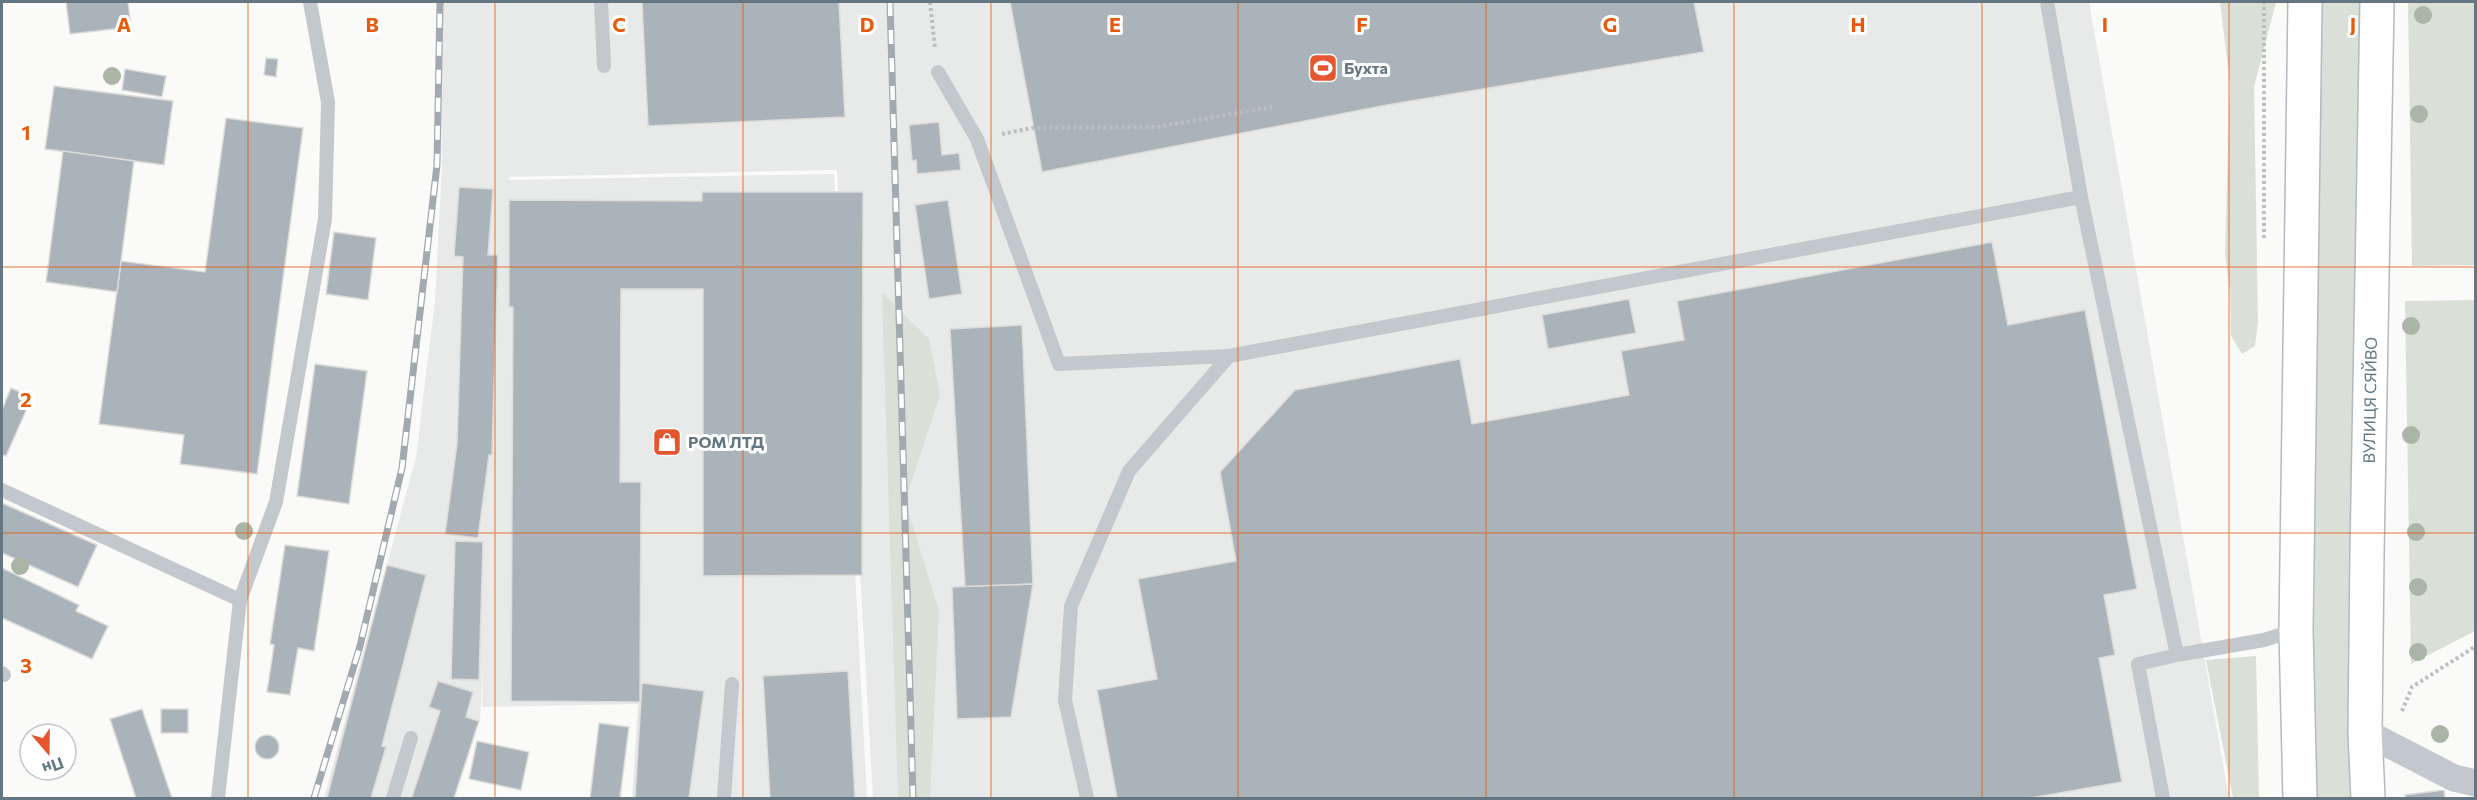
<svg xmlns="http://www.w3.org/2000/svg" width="2477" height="800" font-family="Commissioner,sans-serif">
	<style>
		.built { fill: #e8e9e9 }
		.green { fill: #dadfd7 }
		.building { fill: #aab3b9; stroke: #dcdcda; stroke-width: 1.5 }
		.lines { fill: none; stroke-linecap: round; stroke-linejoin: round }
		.secondary-casing { stroke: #b3babf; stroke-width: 36 }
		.path { stroke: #bbbfc2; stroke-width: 4; stroke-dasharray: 3 3; stroke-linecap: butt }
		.service { stroke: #c3c8cc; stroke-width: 14 }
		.minor { stroke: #c3c8cc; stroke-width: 27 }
		.secondary { stroke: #fff; stroke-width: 33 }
		.rail-casing { stroke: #a2aab0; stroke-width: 7 }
		.rail { stroke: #fff; stroke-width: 4.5; stroke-dasharray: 14; stroke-linecap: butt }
		.tree { fill: #aab4a7 }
		.grid { fill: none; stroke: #e8590c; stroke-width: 1.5; stroke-opacity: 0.55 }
		.labels { text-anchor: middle; stroke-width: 6; stroke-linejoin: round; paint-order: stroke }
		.poi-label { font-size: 16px; font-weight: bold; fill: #657683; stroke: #fff; text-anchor: start }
		.street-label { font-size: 16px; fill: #657683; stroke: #fff }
		.grid-label { font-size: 20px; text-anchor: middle; font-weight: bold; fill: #e8590c; stroke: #fff; stroke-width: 6; stroke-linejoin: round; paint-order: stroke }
	</style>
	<rect width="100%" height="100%" fill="#fafaf8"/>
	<polygon class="built" points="440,2 2089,2 2229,798 873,798 837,170 509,177 508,180 834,174 867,798 632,798 638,704 482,707 483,667 480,719 453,798 324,798 416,457 435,301 442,166"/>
	<g class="green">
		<polygon points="2220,2 2276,2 2254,87 2258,322 2255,346 2242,354 2231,336 2230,290 2225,254 2230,83"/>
		<polygon points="2319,2 2371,2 2358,798 2315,798 2313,766"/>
		<polygon points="2408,2 2475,2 2475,265 2412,266"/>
		<polygon points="882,293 929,339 940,395 905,501 939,611 930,798 898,798"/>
		<polygon points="2475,300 2475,631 2411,664 2405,301"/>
		<polygon points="2256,656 2259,798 2233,798 2206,660"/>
	</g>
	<g class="building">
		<polygon points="66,2 128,2 131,27 70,34"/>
		<polygon points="642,2 839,2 845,117 648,126"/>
		<polygon points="1010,2 1694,2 1704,52 1387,105 1042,172"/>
		<polygon points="266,58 278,59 276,77 264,75"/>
		<polygon points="125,69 166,76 162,97 122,90"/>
		<polygon points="54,86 173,101 164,165 45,149"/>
		<polygon points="226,118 303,128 257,474 180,464 184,435 99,424 121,261 205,272"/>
		<polygon points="939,122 942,155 959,153 961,170 917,174 916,160 912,161 909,125"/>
		<polygon points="63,151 134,161 117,292 46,282"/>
		<polygon points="459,187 493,189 488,255 498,255 492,455 489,455 478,538 445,534 457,444 463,257 454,256"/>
		<polygon points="702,192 863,192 862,575 703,576 703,289 621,289 620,482 641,482 640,702 511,701 513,307 509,307 509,200 702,201"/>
		<polygon points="948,200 962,294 929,299 915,205"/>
		<polygon points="334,232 376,238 368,300 326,294"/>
		<polygon points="1992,242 2008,325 2085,310 2137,589 2104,595 2115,655 2099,658 2122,782 2030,798 1117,798 1097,690 1157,679 1138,579 1236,561 1220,472 1295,390 1460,359 1472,424 1629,395 1621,351 1684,340 1677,301"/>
		<polygon points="1629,299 1636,333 1548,349 1542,315"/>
		<polygon points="1022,325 1033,584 965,587 950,329"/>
		<polygon points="315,364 367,371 349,504 297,496"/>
		<polygon points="11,388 32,397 6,456 2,455 2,410"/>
		<polygon points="2,503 97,545 78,587 2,553"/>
		<polygon points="455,541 483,542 479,680 451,679"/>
		<polygon points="285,545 329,551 314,651 298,648 290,695 267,692 274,645 270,644"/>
		<polygon points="387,565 426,575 382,746 386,747 371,798 327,798"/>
		<polygon points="2,568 79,605 76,611 108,626 92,659 2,618"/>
		<polygon points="1033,584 1011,717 957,719 952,587"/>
		<polygon points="848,671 855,798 770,798 763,676"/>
		<polygon points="438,681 473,692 466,717 479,721 454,798 415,798 412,797 440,711 429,707"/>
		<polygon points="642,683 704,691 689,798 635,798"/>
		<polygon points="142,709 172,798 136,798 110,719"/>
		<rect x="161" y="709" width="27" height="24"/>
		<polygon points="599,723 629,727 620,798 590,798"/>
		<circle cx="267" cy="747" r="12"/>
		<polygon points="477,741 529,752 521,790 469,779"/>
		<polygon points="2444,790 2445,798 2406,798 2405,795"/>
	</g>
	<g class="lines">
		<g class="secondary-casing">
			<g id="secondary">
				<polyline points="2300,798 2296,630 2305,2"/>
				<path id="s1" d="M2368,798l-3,-66 2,-178 10,-552"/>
			</g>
		</g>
		<g class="path">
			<polyline points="930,2 935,48"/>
			<polyline points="1002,134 1032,128 1157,127 1272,107"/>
			<polyline points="2264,238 2264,2"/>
			<polyline points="2402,711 2412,687 2476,646"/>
		</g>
		<g class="service">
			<polyline points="601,2 604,66"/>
			<polyline points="2047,2 2081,197 2177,655 2138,664 2163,798"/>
			<polyline points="938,72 977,139 1059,364 1229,356 2081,197"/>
			<polyline points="2,490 240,600"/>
			<polyline points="2177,655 2264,640 2295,630"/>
			<polyline points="2,673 4,675"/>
			<polyline points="218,798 240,600 276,502 325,219 328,102 310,2"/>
			<polyline points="393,798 411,738"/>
			<polyline points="724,798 732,684"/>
			<polyline points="1087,798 1065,700 1071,606 1129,471 1229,356"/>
		</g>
		<polyline class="minor" points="2365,732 2454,778 2476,783"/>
		<use href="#secondary" class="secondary"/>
		<g class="rail-casing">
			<g id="rail">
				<polyline points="890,2 913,798"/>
				<polyline points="314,798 360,646 402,468 437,165 440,2"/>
			</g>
		</g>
		<use href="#rail" class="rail"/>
	</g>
	<g class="tree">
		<circle cx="2423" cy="15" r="9"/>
		<circle cx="112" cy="76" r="9"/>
		<circle cx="2419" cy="114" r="9"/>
		<circle cx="2411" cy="326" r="9"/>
		<circle cx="2411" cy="435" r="9"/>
		<circle cx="244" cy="531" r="9"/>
		<circle cx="2416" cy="532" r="9"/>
		<circle cx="20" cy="566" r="9"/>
		<circle cx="2418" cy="587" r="9"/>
		<circle cx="2418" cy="652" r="9"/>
		<circle cx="2440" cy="734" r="9"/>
	</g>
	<path class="grid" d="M248,2v796M495,2v796M743,2v796M991,2v796M1238,2v796M1486,2v796M1734,2v796M1982,2v796M2229,2v796M2,267h2474M2,533h2474"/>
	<defs>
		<g id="stadium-square" transform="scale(1.5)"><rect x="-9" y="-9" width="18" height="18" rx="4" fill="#e4572e" stroke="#fff"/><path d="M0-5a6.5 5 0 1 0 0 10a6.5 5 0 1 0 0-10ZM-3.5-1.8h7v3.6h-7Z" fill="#fff"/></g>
		<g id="shop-square" transform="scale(1.5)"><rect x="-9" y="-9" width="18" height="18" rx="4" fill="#e4572e" stroke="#fff"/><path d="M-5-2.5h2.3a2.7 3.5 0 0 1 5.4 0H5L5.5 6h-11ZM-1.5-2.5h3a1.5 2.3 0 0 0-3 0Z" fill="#fff"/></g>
	</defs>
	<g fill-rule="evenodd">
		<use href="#stadium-square" x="1323" y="68"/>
		<use href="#shop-square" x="667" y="442"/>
	</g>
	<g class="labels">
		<g class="poi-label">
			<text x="1344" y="74">Бухта</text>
			<text x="688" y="448">РОМ ЛТД</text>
		</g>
		<g class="street-label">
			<text dy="6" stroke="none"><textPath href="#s1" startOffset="398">ВУЛИЦЯ СЯЙВО</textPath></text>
		</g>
	</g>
	<g class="grid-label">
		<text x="124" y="32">A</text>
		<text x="372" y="32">B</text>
		<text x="619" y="32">C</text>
		<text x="867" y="32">D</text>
		<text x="1115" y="32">E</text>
		<text x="1362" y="32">F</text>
		<text x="1610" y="32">G</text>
		<text x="1858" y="32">H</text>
		<text x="2105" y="32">I</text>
		<text x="2353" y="32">J</text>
		<text x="26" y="140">1</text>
		<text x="26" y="407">2</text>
		<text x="26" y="673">3</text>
	</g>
	<rect width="2477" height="800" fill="none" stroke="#657683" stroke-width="6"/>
	<g transform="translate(48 752) rotate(160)"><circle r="28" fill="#ffffff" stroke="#c1c8cd" stroke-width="1.5"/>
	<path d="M0-4.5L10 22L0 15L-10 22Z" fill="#e4572e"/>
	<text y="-9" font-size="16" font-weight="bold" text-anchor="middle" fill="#657683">Пн</text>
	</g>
</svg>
